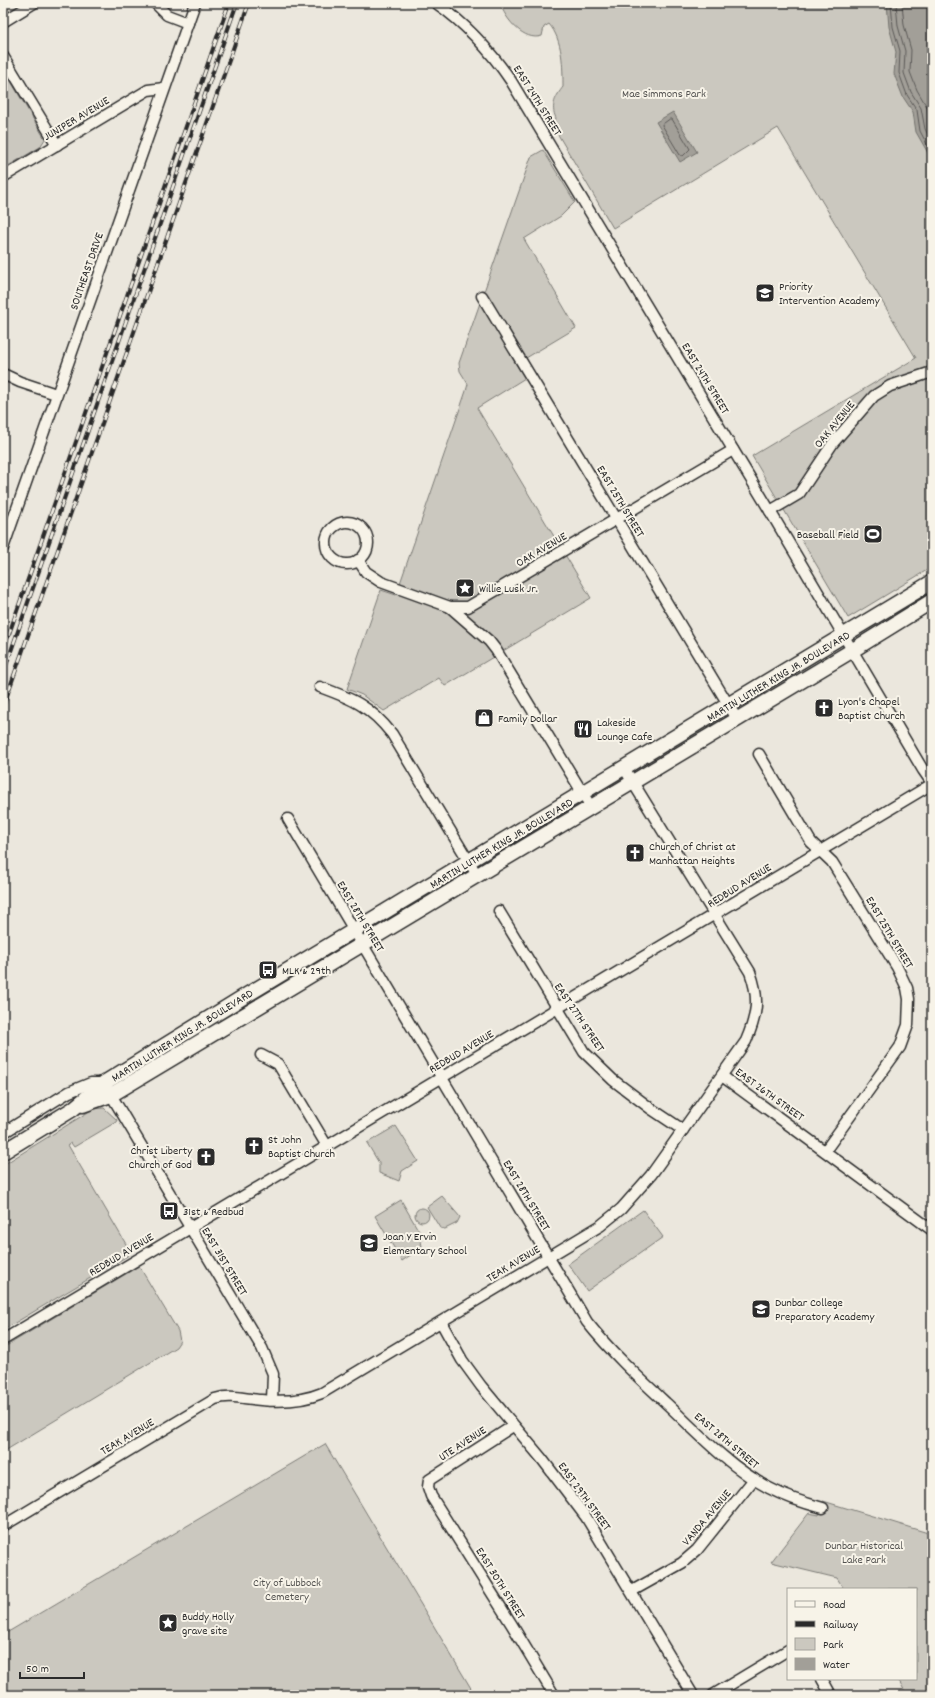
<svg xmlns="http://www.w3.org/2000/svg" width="935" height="1698" font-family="Dekko,sans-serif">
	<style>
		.green { fill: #cbc8bf; stroke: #7b7a75 }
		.water { fill: #a29f98; stroke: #72716c }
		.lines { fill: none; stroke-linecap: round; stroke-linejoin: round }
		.shore { stroke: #5b5957; stroke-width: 1 }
		.street-casing { stroke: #2b2b2b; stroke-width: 13 }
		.secondary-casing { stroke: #2b2b2b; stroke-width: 17 }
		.street { stroke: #f7f3e8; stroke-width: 10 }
		.secondary { stroke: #f7f3e8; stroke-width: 14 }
		.rail-casing { stroke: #2b2b2b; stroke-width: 4 }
		.rail { stroke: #f7f3e8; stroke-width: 2.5; stroke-dasharray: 8; stroke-linecap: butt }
		.labels { text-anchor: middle; stroke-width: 4; stroke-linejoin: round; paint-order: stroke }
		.park-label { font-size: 12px; fill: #535250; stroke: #f7f3e8 }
		.street-label { font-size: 12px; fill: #2b2b2b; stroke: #f7f3e8 }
		.poi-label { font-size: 12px; fill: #2b2b2b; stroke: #f7f3e8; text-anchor: start }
	</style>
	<rect width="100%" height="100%" fill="#ebe7dd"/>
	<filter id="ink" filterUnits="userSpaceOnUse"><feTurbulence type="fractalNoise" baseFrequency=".025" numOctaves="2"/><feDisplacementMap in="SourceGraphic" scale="8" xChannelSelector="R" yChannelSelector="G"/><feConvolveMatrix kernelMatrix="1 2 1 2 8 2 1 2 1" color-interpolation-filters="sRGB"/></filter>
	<g filter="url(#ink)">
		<g class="green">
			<path d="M500,3h432v564l-84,51 -96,-162 164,-98 -138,-230 -165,100 -60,-102 3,-8c-6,-12 0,-22 7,-31 0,-20 0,-47 -14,-63l-5,3 -2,9c-18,6 -37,-17 -42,-33z"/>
			<polygon points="3,68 45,139 40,147 3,169"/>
			<polygon points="543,150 575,202 561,216 524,239 576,328 516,364 525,378 477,408 591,598 445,686 439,678 384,711 362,695 347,689 381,590 396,595 466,391 468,384 460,371 459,363 531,157"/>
			<polygon points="104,1108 117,1120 116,1122 74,1147 71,1143 68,1145 130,1251 129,1255 3,1330 3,1165 93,1109"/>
			<polygon points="396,1126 418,1161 402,1171 399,1181 379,1173 379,1163 367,1143"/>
			<polygon points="442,1196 460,1217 457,1223 445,1229 440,1228 427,1207"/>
			<polygon points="401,1200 420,1233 422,1247 402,1261 390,1241 392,1239 389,1235 387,1236 375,1216"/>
			<circle cx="422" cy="1215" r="7"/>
			<polygon points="643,1210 663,1237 587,1291 568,1264"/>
			<polygon points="139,1266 178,1331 180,1341 176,1347 3,1452 3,1348"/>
			<polygon points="325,1444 475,1695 3,1695 3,1635"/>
			<polygon points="823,1501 928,1533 932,1523 932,1695 907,1695 898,1679 916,1679 916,1589 844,1589 837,1578 771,1562 809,1513 819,1515"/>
		</g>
		<g class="water">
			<polygon points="887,3 927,3 932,10 932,160 916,132 913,112 903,97 894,74 896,52 889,27"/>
			<polygon points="673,112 697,152 680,162 656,122"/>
		</g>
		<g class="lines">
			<g class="shore">
				<polyline points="891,3 893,27 900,51 899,73 907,95 917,110 920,131 932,154"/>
				<polyline points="896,3 898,26 905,51 904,73 911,92 921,108 925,129 932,143"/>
				<polyline points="902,3 904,25 911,50 910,72 917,90 927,107 932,130"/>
				<polygon points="670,119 672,119 690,149 683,156 680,155 662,125"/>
			</g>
			<g class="street-casing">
				<g id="street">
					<polyline points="155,3 167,15 188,23"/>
					<path d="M436,3c30,21 54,47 75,78l259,430 153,259 9,13"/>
					<polyline points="3,22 34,3"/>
					<polyline points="3,56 57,145"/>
					<polyline points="3,177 148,90 164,88"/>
					<polyline points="482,296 737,719"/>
					<polyline points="3,374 20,382 56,394"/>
					<polyline points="770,511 799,494 833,443 874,396 890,386 932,372"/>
					<circle cx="347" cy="543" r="21"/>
					<polyline points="3,548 195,3"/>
					<polyline points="358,560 366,572 381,582 450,607 468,607 733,450"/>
					<polyline points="450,607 489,641 496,650 591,807"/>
					<path d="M320,687c33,12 50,19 72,47l85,141"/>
					<polyline points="759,754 811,842 832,862 897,967 907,988 909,999 908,1025 900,1047 825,1151"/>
					<path d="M288,819l299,503c24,30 51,55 79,81 32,30 63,64 103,85 17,9 35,15 54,20"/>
					<polyline points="499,911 584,1052 613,1080 650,1108 683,1130"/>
					<polyline points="261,1055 278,1064 327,1146"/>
					<polyline points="722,1076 932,1230"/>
					<polyline points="3,1133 69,1092 91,1083 104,1083 262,1348 273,1374 272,1400"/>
					<polyline points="441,1322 462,1360 481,1386 542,1459 586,1517 693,1695"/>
					<polyline points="3,1340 932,784"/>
					<polyline points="513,1426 429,1480 428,1487 431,1496 512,1625 554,1695"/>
					<path d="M3,1526l212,-127c16,-5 29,0 46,1 21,2 42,1 61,-7l278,-167 21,-17 30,-34 95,-134c11,-26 14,-42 4,-69l-126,-204"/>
					<polyline points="632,1591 682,1563 697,1550 754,1479"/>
					<polyline points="822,1679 831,1695"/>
					<polyline points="713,1695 788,1650"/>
				</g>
			</g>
			<g class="secondary-casing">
				<g id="secondary">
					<polyline points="83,1105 111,1095 853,650 932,601"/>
					<polyline points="3,1152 73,1109 104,1083 240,999 932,582"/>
				</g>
			</g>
			<use href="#street" class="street"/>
			<use href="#secondary" class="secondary"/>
			<g class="rail-casing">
				<g id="rail">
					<polyline points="3,651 229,3"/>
					<polyline points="3,674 237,3"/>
					<polyline points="3,707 249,3"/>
				</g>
			</g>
			<use href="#rail" class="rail"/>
		</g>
	</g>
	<defs>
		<g id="school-square" transform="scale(1)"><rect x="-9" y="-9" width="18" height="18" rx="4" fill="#2b2b2b" stroke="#f7f3e8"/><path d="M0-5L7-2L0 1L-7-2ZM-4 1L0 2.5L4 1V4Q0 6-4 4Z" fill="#fff"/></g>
		<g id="stadium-square" transform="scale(1)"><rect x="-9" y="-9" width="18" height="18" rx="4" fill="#2b2b2b" stroke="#f7f3e8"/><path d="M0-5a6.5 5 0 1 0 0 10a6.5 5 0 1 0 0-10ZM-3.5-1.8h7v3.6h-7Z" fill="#fff"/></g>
		<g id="sight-square" transform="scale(1)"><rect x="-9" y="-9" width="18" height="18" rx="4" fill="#2b2b2b" stroke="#f7f3e8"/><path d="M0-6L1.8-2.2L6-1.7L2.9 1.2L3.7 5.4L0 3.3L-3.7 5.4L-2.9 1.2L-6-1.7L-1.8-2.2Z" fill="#fff"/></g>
		<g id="church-square" transform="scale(1)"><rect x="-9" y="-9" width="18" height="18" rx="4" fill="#2b2b2b" stroke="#f7f3e8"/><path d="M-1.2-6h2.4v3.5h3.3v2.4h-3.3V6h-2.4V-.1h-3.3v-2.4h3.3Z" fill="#fff"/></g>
		<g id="shop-square" transform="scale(1)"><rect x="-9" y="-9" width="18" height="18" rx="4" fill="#2b2b2b" stroke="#f7f3e8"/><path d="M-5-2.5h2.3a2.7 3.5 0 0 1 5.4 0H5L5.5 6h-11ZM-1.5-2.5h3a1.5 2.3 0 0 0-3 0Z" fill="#fff"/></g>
		<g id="restaurant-square" transform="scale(1)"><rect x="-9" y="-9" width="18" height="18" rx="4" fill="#2b2b2b" stroke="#f7f3e8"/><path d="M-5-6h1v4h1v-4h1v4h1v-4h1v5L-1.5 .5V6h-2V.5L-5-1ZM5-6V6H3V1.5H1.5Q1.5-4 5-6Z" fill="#fff"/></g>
		<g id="bus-square" transform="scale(1)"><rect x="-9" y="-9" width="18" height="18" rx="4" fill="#2b2b2b" stroke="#f7f3e8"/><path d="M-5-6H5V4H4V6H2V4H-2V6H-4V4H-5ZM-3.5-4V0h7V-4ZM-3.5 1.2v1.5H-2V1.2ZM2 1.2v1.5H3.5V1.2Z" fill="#fff"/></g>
	</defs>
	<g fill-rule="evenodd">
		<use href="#school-square" x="765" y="293"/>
		<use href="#stadium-square" x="873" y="534"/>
		<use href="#sight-square" x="465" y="588"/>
		<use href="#church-square" x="824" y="708"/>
		<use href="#shop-square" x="484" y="718"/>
		<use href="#restaurant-square" x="583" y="729"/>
		<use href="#church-square" x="635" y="853"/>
		<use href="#bus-square" x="268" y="970"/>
		<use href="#church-square" x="254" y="1146"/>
		<use href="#church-square" x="206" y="1157"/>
		<use href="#bus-square" x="169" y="1211"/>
		<use href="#school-square" x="369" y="1243"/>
		<use href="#school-square" x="761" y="1309"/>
		<use href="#sight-square" x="168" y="1623"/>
	</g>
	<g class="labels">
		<g class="park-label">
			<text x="664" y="97">Mae Simmons Park</text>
			<text x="864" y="1549">Dunbar Historical<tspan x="864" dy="14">Lake Park</tspan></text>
			<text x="287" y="1586">City of Lubbock<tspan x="287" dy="14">Cemetery</tspan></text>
		</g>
		<g class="street-label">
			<text transform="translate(538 100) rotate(58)" y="4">EAST 24TH STREET</text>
			<text transform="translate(76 118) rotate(-31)" y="4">JUNIPER AVENUE</text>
			<text transform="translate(86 271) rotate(-71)" y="4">SOUTHEAST DRIVE</text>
			<text transform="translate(706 378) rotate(59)" y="4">EAST 24TH STREET</text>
			<text transform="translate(834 424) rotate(-51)" y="4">OAK AVENUE</text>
			<text transform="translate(621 501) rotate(59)" y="4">EAST 25TH STREET</text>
			<text transform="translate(541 549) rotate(-31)" y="4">OAK AVENUE</text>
			<text transform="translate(778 676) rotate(-31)" y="4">MARTIN LUTHER KING JR. BOULEVARD</text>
			<text transform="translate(501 843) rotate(-31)" y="4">MARTIN LUTHER KING JR. BOULEVARD</text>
			<text transform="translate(739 885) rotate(-32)" y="4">REDBUD AVENUE</text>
			<text transform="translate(361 916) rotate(59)" y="4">EAST 28TH STREET</text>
			<text transform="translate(890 932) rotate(59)" y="4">EAST 25TH STREET</text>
			<text transform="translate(580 1017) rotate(56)" y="4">EAST 27TH STREET</text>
			<text transform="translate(182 1035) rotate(-32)" y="4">MARTIN LUTHER KING JR. BOULEVARD</text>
			<text transform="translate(461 1051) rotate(-31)" y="4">REDBUD AVENUE</text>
			<text transform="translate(770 1094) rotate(36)" y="4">EAST 26TH STREET</text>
			<text transform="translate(527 1195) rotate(59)" y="4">EAST 28TH STREET</text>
			<text transform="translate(121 1254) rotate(-31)" y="4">REDBUD AVENUE</text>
			<text transform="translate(225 1261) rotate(59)" y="4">EAST 31ST STREET</text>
			<text transform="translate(513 1263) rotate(-31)" y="4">TEAK AVENUE</text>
			<text transform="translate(127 1436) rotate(-31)" y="4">TEAK AVENUE</text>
			<text transform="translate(727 1440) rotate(40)" y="4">EAST 28TH STREET</text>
			<text transform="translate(462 1443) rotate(-33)" y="4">UTE AVENUE</text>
			<text transform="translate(585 1496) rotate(54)" y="4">EAST 29TH STREET</text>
			<text transform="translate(706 1517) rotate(-50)" y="4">VANDA AVENUE</text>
			<text transform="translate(501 1583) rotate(58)" y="4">EAST 30TH STREET</text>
		</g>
		<g class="poi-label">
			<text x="779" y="290">Priority<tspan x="779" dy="14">Intervention Academy</tspan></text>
			<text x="859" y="538" text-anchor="end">Baseball Field</text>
			<text x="479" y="592">Willie Lusk Jr.</text>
			<text x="838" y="705">Lyon's Chapel<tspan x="838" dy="14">Baptist Church</tspan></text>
			<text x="498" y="722">Family Dollar</text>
			<text x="597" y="726">Lakeside<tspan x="597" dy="14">Lounge Cafe</tspan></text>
			<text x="649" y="850">Church of Christ at<tspan x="649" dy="14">Manhattan Heights</tspan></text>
			<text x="282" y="974">MLK &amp; 29th</text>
			<text x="268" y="1143">St John<tspan x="268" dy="14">Baptist Church</tspan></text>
			<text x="192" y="1154" text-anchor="end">Christ Liberty<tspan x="192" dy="14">Church of God</tspan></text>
			<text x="183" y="1215">31st &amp; Redbud</text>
			<text x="383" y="1240">Joan Y Ervin<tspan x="383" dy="14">Elementary School</tspan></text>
			<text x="775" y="1306">Dunbar College<tspan x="775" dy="14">Preparatory Academy</tspan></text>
			<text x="182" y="1620">Buddy Holly<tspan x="182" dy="14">grave site</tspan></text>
		</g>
	</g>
	<rect width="935" height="1698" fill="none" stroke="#f7f3e8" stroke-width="16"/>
	<rect x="8" y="8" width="919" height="1682" fill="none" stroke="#2b2b2b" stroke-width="1.5" filter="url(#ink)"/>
	<rect x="787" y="1588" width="130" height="92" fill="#f7f3e8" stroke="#a5a39c"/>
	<rect x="795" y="1601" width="20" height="6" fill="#f7f3e8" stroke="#a5a39c"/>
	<text x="823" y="1608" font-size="12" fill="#2b2b2b">Road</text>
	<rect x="795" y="1621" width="20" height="6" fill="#2b2b2b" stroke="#a5a39c"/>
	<text x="823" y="1628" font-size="12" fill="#2b2b2b">Railway</text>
	<rect x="795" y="1638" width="20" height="12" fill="#cbc8bf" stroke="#a5a39c"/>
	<text x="823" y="1648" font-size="12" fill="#2b2b2b">Park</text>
	<rect x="795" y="1658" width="20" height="12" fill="#a29f98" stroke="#a5a39c"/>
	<text x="823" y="1668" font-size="12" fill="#2b2b2b">Water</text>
	<path d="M20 1672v6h64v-6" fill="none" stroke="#2b2b2b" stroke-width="2"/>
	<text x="26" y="1672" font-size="12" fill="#2b2b2b" stroke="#f7f3e8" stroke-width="3" paint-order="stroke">50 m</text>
</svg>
